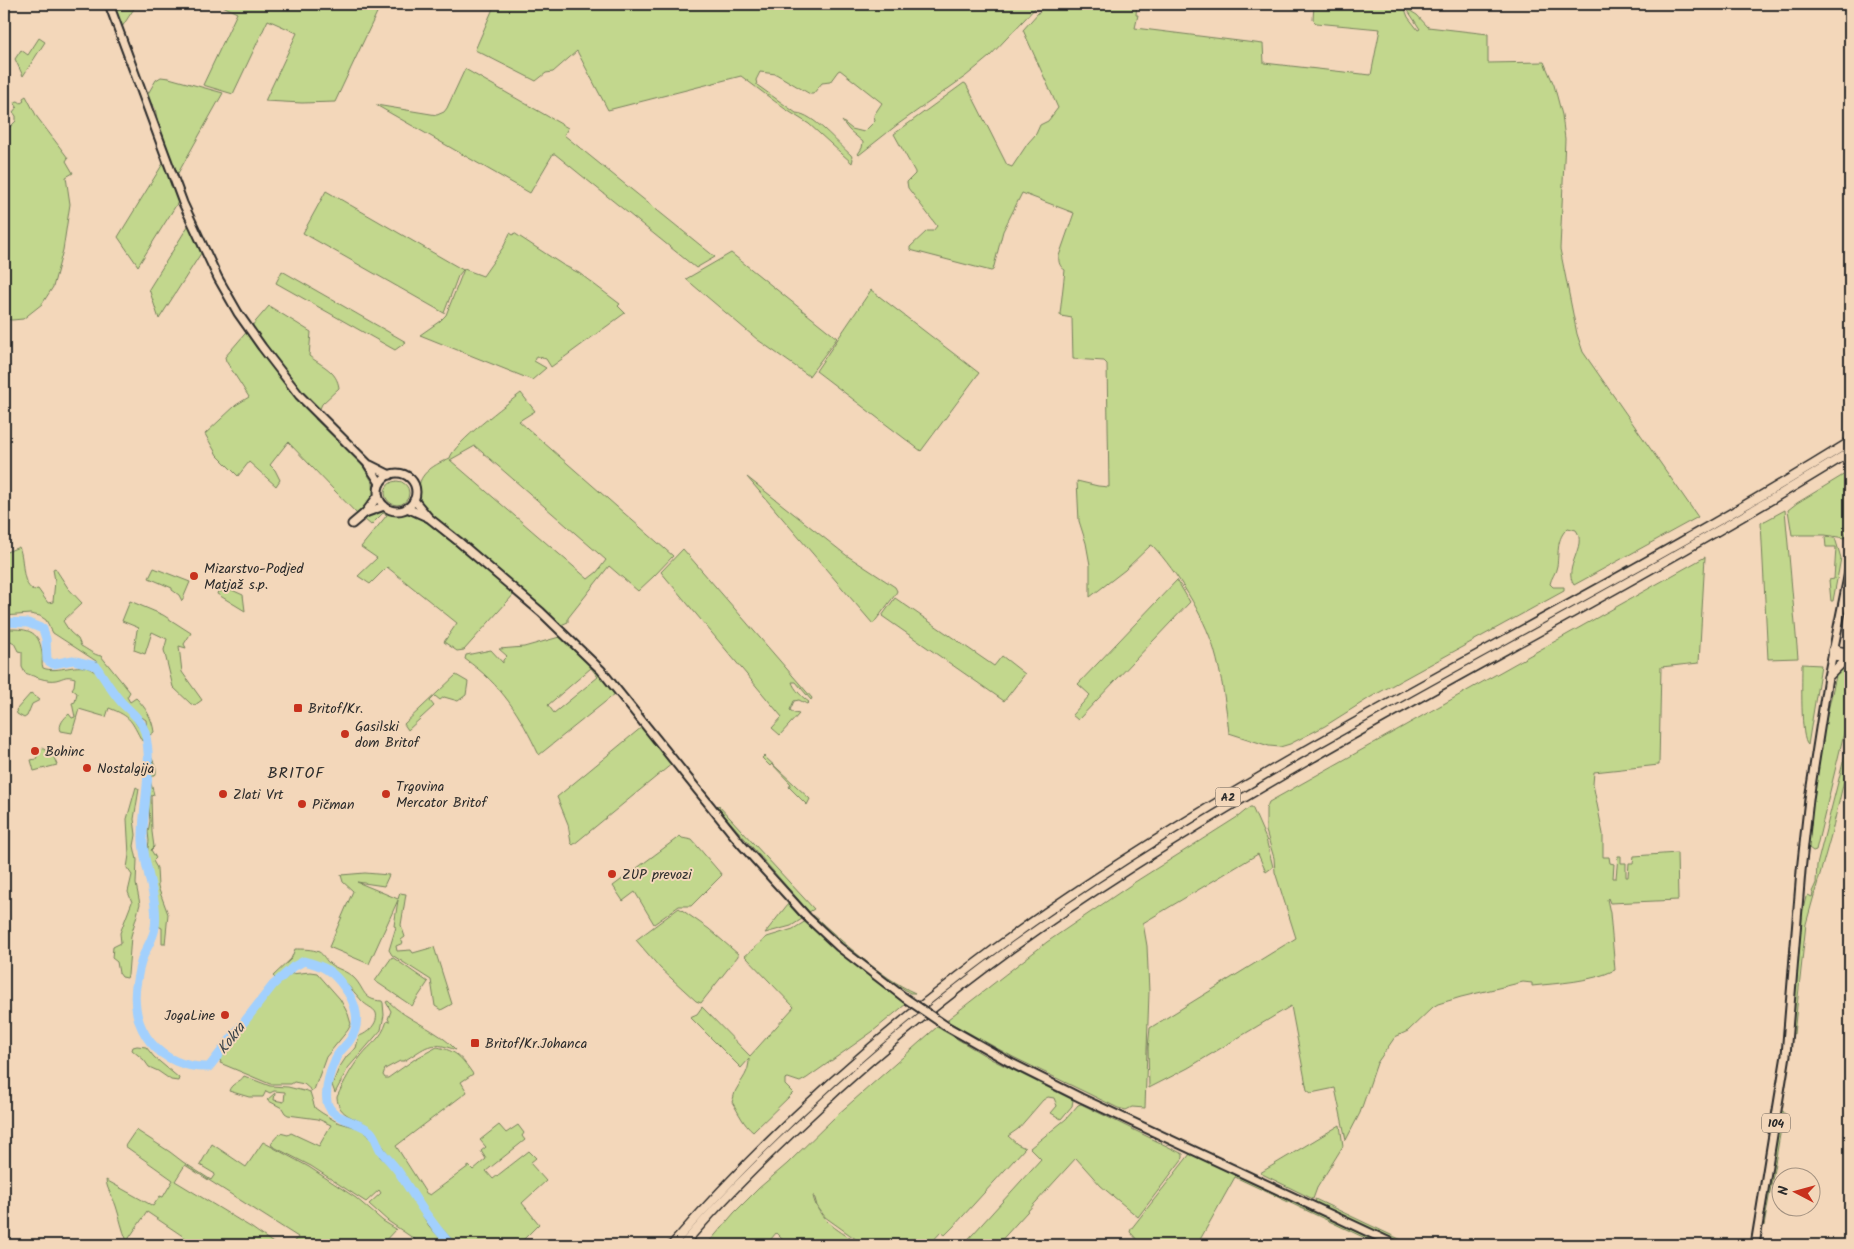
<svg xmlns="http://www.w3.org/2000/svg" width="1854" height="1249" font-family="Kalam,sans-serif">
	<style>
		.green { fill: #c2d78d; stroke: #76815c; fill-rule: evenodd }
		.lines { fill: none; stroke-linecap: round; stroke-linejoin: round }
		.river { stroke: #a2d0fd; stroke-width: 9 }
		.major-casing { stroke: #2b2b2b; stroke-width: 11 }
		.highway-casing { stroke: #2b2b2b; stroke-width: 11 }
		.major { stroke: #f3d7ba; stroke-width: 7 }
		.highway { stroke: #f3d7ba; stroke-width: 8 }
		.major-bridge-casing { stroke: #2b2b2b; stroke-width: 11; stroke-linecap: butt }
		.major-bridge { stroke: #f3d7ba; stroke-width: 7 }
		.poi-dot { fill: #c8321e; stroke: #f3d7ba; stroke-width: 2 }
		.labels { text-anchor: middle; stroke-width: 4; stroke-linejoin: round; paint-order: stroke }
		.shield { fill: #f3d7ba; stroke: #675f56; stroke-width: 1 }
		.shield-label { font-size: 12px; font-weight: bold; fill: #2b2b2b }
		.poi-label { font-size: 14px; fill: #2b2b2b; stroke: #f3d7ba; text-anchor: start }
		.water-label { font-size: 15px; font-style: italic; fill: #3d444a; stroke: #f3d7ba }
		.quarter-label { font-size: 16px; letter-spacing: 1px; fill: #2b2b2b; stroke: #f3d7ba }
	</style>
	<rect width="100%" height="100%" fill="#f3d7ba"/>
	<filter id="ink" filterUnits="userSpaceOnUse"><feTurbulence type="fractalNoise" baseFrequency=".02" numOctaves="2"/><feDisplacementMap in="SourceGraphic" scale="10" xChannelSelector="R" yChannelSelector="G"/><feConvolveMatrix kernelMatrix="1 2 1 2 8 2 1 2 1" color-interpolation-filters="sRGB"/></filter>
	<g filter="url(#ink)">
		<g class="green">
			<polygon points="109,4 137,4 122,27"/>
			<polygon points="219,4 381,4 335,102 302,103 265,101 297,33 268,20 233,94 203,85 237,13"/>
			<path d="M495,4h544l-50,53 -23,19 -69,49 -38,30 -1,-1 4,-6 1,-6 -14,-12 -7,-9 10,8 12,3 11,-11 -1,-6 8,-12 -42,-33 -2,1 -8,11 -8,1 -9,11h-3l-34,-20 -16,-2 -4,8 1,5 39,28c18,1 41,30 55,42l2,4 -1,4 -43,-39 -24,-15 -44,-33 -133,34 -31,-59 -24,21 -7,1 -10,8 -61,-31z"/>
			<path d="M1046,4h91l-1,11h2l-3,13 128,16 1,19 107,12 9,-46 -64,-6 -3,-3 1,-16h89l5,13 10,13 2,-1 -13,-20 10,6 11,12 60,7v29l56,-1 10,23 8,30 3,24 -5,110 17,85 6,18 115,165 -124,68c-12,-17 14,-39 2,-55l-8,-2c-12,10 -9,24 -11,38 -1,7 -6,12 -7,18l3,3h11v4l-193,106 -46,29 -35,18 -10,3 -11,-1 -40,-13c-3,-27 -7,-57 -15,-84 -10,-33 -37,-77 -61,-103l-2,-1 -26,25 -35,27v-32l-4,-22 -7,-22 -2,-40 21,5 11,1 -2,-123 -3,-3 -31,-2 -1,-41 -11,-2 -1,-2 5,-44c-5,-3 -7,-8 -6,-14l15,-43 -52,-20 -19,38 -10,39 -2,1 -81,-21v-3l17,-16h6l4,-5 -29,-38 -1,-6 8,-8v-2l-21,-38 70,-51 2,1 41,81 5,2 16,-24 8,-9 4,-9 8,-4 10,-13 -35,-78z"/>
			<polygon points="39,38 45,42 23,76 15,59 21,50 28,55"/>
			<polygon points="465,69 568,128 564,135 715,257 696,268 555,154 553,154 530,193 376,105 437,115 444,112 447,108"/>
			<polygon points="161,77 169,78 223,93 177,175 183,194 138,266 118,237 167,157 161,139 155,108 146,97 156,80"/>
			<polygon points="26,96 37,117 68,158 66,161 73,173 66,177 70,204 63,250 53,287 42,304 23,319 12,320 4,319 4,272 6,260 4,241 7,228 8,212 4,195 4,127 10,127 16,121 16,116 13,112 17,107 14,102 18,101 21,103 24,101 23,98"/>
			<polygon points="326,191 463,270 458,276 444,313 303,233"/>
			<polygon points="193,218 205,247 159,319 149,289"/>
			<polygon points="510,233 513,235 514,233 563,265 579,273 620,304 618,306 625,313 551,367 546,359 536,356 534,361 546,368 532,380 420,335 440,321 446,315 464,269 483,276 504,246"/>
			<polygon points="731,253 837,338 809,376 758,340 686,279"/>
			<polygon points="282,271 406,342 395,350 276,283"/>
			<polygon points="871,290 979,373 921,451 816,371"/>
			<path d="M269,306l42,26 -2,24c13,10 28,15 30,32l-17,16 -7,15 45,43 13,21 1,16 -16,16 -70,-73 -18,23 5,5 5,10 -4,6 -27,-24 -11,14 -21,-21 -12,-21 31,-29 13,-8 -23,-36 -1,-4z"/>
			<path d="M521,393l14,18 -16,10 154,135 -19,20 -16,15 -29,-25 -41,52v4l-7,3 -133,-114c-2,-3 -6,-6 -8,-9 -2,-3 0,-8 -1,-12 -1,-17 17,-26 31,-32 3,-14 58,-55 71,-65zM475,446l131,114 -9,12 -9,7 -138,-119z"/>
			<polygon points="1850,471 1850,513 1845,538 1825,535 1792,535 1788,510 1797,503"/>
			<polygon points="747,477 846,555 895,587 897,591 895,595 873,624"/>
			<circle cx="397" cy="493" r="12"/>
			<polygon points="1785,510 1798,658 1768,659 1761,523"/>
			<polygon points="382,511 392,515 412,514 424,520 515,593 464,650 457,651 444,642 457,623 387,567 370,584 358,576 377,558 361,547 387,515 383,513 371,525 364,519 375,512"/>
			<polygon points="1825,537 1835,538 1841,558 1833,601 1831,601 1829,580 1834,579 1836,547 1826,547"/>
			<path d="M19,547c6,13 1,35 14,43l5,-1 10,14 5,-1 2,-21 -2,-12 2,-1 13,20 14,15 -19,18 7,11 8,7 3,7c6,3 13,9 20,10l29,36 -3,5 3,5 6,-4c10,10 16,20 18,34l-12,9c-11,-20 -10,-24 -33,-33l-3,9 -27,-8 -7,24 -11,-2c-3,-6 3,-13 8,-17l3,4 3,-1 -3,-14 3,-1 2,-9 -5,-4 2,-3 1,-8c-10,-3 -10,0 -19,2 -10,2 -22,-4 -31,-7l-3,-6v-15l-4,-1 -4,-8 -3,-2 -5,2 1,5 -3,1v-20c21,0 35,-1 38,24 1,5 -1,10 1,15 15,6 35,-7 49,2 9,5 13,16 19,24 6,8 13,13 19,20 5,6 7,14 14,18l3,-2 -1,-10 -17,-12 -8,-10 -25,-37 -43,-28 -7,-13 -6,-4 -10,-2 -26,2v-63z"/>
			<path d="M683,549l129,149 -1,2 -15,-18h-4c2,7 11,16 17,20l-2,2 -8,-4 -5,1 -4,9 4,3 5,1 -19,21 -8,-7 10,-11 -121,-145z"/>
			<path d="M1705,557l-6,106 -38,4 -2,98 -65,7 -1,12 10,50v23h6l1,6 4,1 -1,14h3l2,-22h3v7h5v14h2l1,-14h4l1,-7 43,-3 1,47 -68,3 -2,-5 -1,1 3,14 5,57c-25,12 -56,13 -83,16v-3l-9,-1 -62,15 -23,7 -5,3 -25,24 -13,6 -18,26 -17,50 -14,27 -11,-52 -24,5 -4,-3 -16,-84 -103,62 -39,20 -1,-40 2,-20 146,-90 -21,-66 -1,-14 -8,-27v-22l3,-7z"/>
			<polygon points="154,568 190,582 182,601 179,595 172,590 172,588 149,578"/>
			<polygon points="1177,580 1190,602 1078,720 1072,715 1090,695 1078,684"/>
			<polygon points="223,586 243,595 245,611 217,594 218,591 221,592"/>
			<polygon points="895,598 994,666 1002,656 1025,674 1004,701 882,616"/>
			<polygon points="130,601 163,615 191,633 184,644 186,648 179,646 182,672 202,700 195,705 191,704 173,687 164,650 167,639 152,632 145,654 134,650 137,630 139,628 122,621"/>
			<path d="M563,636l34,34 76,93 -100,82 -2,-2 -3,-19 -11,-27 85,-70 -27,-33 -76,61c-19,-40 -37,-70 -74,-96l1,-4 25,-5 12,13v-3l4,-4 -8,-7 25,-2zM591,668l7,9 -44,36 -6,-8z"/>
			<polygon points="1850,662 1850,708 1816,850 1813,851 1809,848 1807,837 1820,746 1836,676 1838,671"/>
			<path d="M1802,664l19,1 -13,80c-8,-6 -6,-67 -6,-81z"/>
			<polygon points="456,675 468,682 466,695 458,701 444,697 440,700 435,696 430,701 434,706 408,730 404,724"/>
			<polygon points="31,693 40,700 32,704 27,716 24,718 17,714 16,710"/>
			<polygon points="1850,735 1850,756 1831,835 1806,924 1794,1034 1792,1033 1800,921 1806,897 1808,895 1812,897 1813,893 1812,892 1816,883 1817,865"/>
			<polygon points="42,748 53,755 57,765 34,771 31,760 36,759 40,750"/>
			<polygon points="764,756 810,799 807,805 789,787 791,784 772,764 770,766 762,758"/>
			<polygon points="149,757 152,758 156,768 156,774 150,779 154,795 151,796 152,832 154,847 151,850 156,858 153,861 157,868 158,887 168,914 165,944 162,944 162,928 158,926 147,855 149,841 148,832 150,821 148,798 150,794 149,776 152,772"/>
			<polygon points="136,787 139,789 134,819 136,835 134,846 137,860 136,884 140,904 131,936 128,975 127,978 122,977 119,973 117,962 112,958 113,947 121,943 120,933 132,902 128,892 132,875 127,868 129,855 127,819"/>
			<polygon points="718,805 814,909 809,912 717,807"/>
			<polygon points="1250,807 1252,807 1266,839 1273,867 1266,872 1258,854 1143,923 1147,946 1149,992 1145,1108 1132,1107 1126,1110 1118,1108 1013,1057 949,1022 948,1019 1047,942 1135,882 1239,816"/>
			<polygon points="680,836 682,838 692,840 722,875 691,906 679,906 654,924 635,892 623,901 613,886"/>
			<polygon points="365,873 389,875 384,886 357,882 398,899 400,893 406,894 401,925 405,937 401,940 403,943 396,946 397,951 411,950 413,953 434,947 452,1004 441,1010 435,1006 431,980 392,955 389,950 396,927 394,926 398,900 369,964 329,947 353,891 343,882 341,875"/>
			<polygon points="788,904 802,919 791,926 765,933"/>
			<polygon points="679,908 709,929 738,954 738,956 701,1003 696,1001 660,968 636,940"/>
			<path d="M813,915c29,26 67,62 102,78h-5l-21,-14 -3,1 -40,-31 -33,-31z"/>
			<path d="M806,921l36,33 64,50 -34,28 -65,46 -7,4 -12,-4 -3,1v6l8,8 -40,39c-10,-8 -14,-19 -21,-30 2,-4 2,-9 4,-12 6,-11 13,-17 13,-31l-8,9 -51,-51 7,-3 5,-7 48,49 44,-49 -49,-51 22,-19 26,-8z"/>
			<path d="M295,949c6,0 18,0 24,3 4,2 7,9 11,12 7,5 17,7 24,14 11,11 8,22 28,23l1,2 1,12 -3,15 -33,38 -13,25 -3,-8 7,-17 8,-12 9,-8 3,-12c8,-2 20,-13 17,-23 -2,-5 -10,-7 -14,-12 -12,-14 -40,-46 -62,-40 -9,3 -18,12 -23,19l-4,-4 18,-17z"/>
			<polygon points="392,957 428,982 412,1006 375,981"/>
			<polygon points="310,972 317,973 340,999 348,1014 351,1024 348,1030 326,1057 314,1090 312,1091 304,1084 294,1082 291,1084 270,1084 220,1063 221,1061 219,1060 274,988 291,974"/>
			<path d="M388,1001c20,21 49,27 68,49 -27,-10 -29,-3 -52,11h-4l-15,8 -2,6 2,3h3l27,-19 22,-12c20,4 24,10 36,27l-12,8 6,10 -71,54 30,47 4,2 39,-29 4,4 13,-11 -5,-8 5,-4 -6,-7 19,-15 7,8 12,-8 6,8 -2,3 3,4 -39,31 7,8 36,-28 7,7 -6,5 16,18 -24,22 17,21 -21,21h-61l-30,-33 -57,-85c-14,-10 -32,-10 -33,-30 7,-15 14,-29 24,-41 11,-14 20,-16 26,-35l2,1v-2l-1,-1 3,-8 -5,-9z"/>
			<path d="M937,1027l54,32 82,41 -1,6 -11,13 -10,-6 6,-7 -3,-8 -6,-1 -5,3 -25,29 -10,7 9,8 8,4 -72,79 -8,8 -4,-3 -12,13 -1,-1 -2,1h-62l-39,-28 -8,-11 -3,-11 -1,1c6,26 27,35 48,49h-80l3,-4 -8,-8 -10,12h-52l-4,-4 24,-28 25,-25 28,-24 50,-49z"/>
			<polygon points="137,1046 146,1047 154,1057 179,1078 178,1081 171,1080 158,1071 149,1067 144,1060 132,1050 133,1047"/>
			<path d="M244,1076l26,10 18,1 16,4 1,-1 5,2 5,16 7,5 15,9 24,7 7,6 9,13 3,9 19,18 9,17 21,34 17,19h-23l-35,-24 -19,-17 12,-11 -2,-3 -13,12 -55,-36 -39,-20 -1,-3 9,-10 8,2 3,-2 28,13 12,-21 -13,-6 -30,-4 -3,-2 -3,-5 -15,-8 8,-7 -1,7 10,2 1,-10 -11,-1 -4,2 -4,-2 -3,6h-14l-20,-6c2,-8 12,-9 15,-15z"/>
			<polygon points="1081,1104 1183,1154 1183,1158 1138,1217 1101,1186 1076,1158 997,1245 963,1245 1041,1159 1030,1148 1066,1119 1078,1105"/>
			<polygon points="1781,1110 1784,1112 1764,1226 1762,1226"/>
			<polygon points="1340,1125 1343,1146 1317,1188 1313,1199 1260,1173"/>
			<path d="M136,1130l34,22 13,10 28,18 4,-6 -15,-9 12,-21 34,23 17,-25 46,25 47,31 27,23 13,8 -15,16h-88l5,-8 -113,-72 -10,16 77,47 24,17h-80l-49,-33 -20,29c-5,-11 -7,-23 -11,-35 -3,-9 -9,-16 -10,-26l47,26 7,-10 3,1 10,-17 -48,-34z"/>
			<polygon points="1190,1154 1193,1154 1387,1245 1380,1245 1235,1177 1197,1245 1142,1245 1130,1232 1131,1229"/>
			<polygon points="1315,1199 1412,1245 1403,1245 1319,1206 1316,1203"/>
		</g>
		<g class="lines">
			<path class="river" d="M4,622l24,1 15,6 3,10 1,21 6,4 20,-4 23,6c8,12 16,26 26,37 9,9 19,16 23,29 9,36 -3,73 -2,109 1,28 16,59 12,86 -1,11 -9,21 -13,32 -2,6 -4,14 -5,21 -10,49 23,89 72,87l64,-82 20,-18 11,-6c20,5 29,10 40,26 12,15 18,36 6,53 -4,6 -11,11 -14,18 -6,12 -11,30 -9,44 4,18 31,19 43,29 5,4 7,14 11,20 6,8 14,15 19,23 17,27 30,48 51,71"/>
			<g class="major-casing">
				<g id="major">
					<polyline points="109,4 183,203 218,278 238,313 262,347 299,395 367,463 380,483"/>
					<polyline points="370,465 390,475"/>
					<circle cx="397" cy="492" r="19"/>
					<polyline points="414,500 429,518 458,541 541,612 601,670 741,844 807,917 839,947 905,998"/>
					<polyline points="407,508 427,517"/>
					<polyline points="365,513 384,506"/>
					<polyline points="352,524 365,513 378,496"/>
					<polyline points="946,1026 1013,1064 1081,1098 1396,1245"/>
					<polyline points="1755,1245 1786,1055 1801,871 1809,799 1828,677 1850,567"/>
				</g>
			</g>
			<g class="highway-casing">
				<g id="highway">
					<polyline points="1833,650 1850,653"/>
					<polyline points="1833,653 1838,657 1849,659"/>
					<polyline points="1828,677 1846,659"/>
					<path d="M672,1245c111,-127 238,-238 376,-334 255,-176 539,-305 802,-469"/>
					<path d="M683,1245c38,-45 81,-87 124,-127 64,-61 132,-117 203,-169 94,-68 194,-129 295,-187 181,-104 367,-200 545,-310"/>
				</g>
			</g>
			<use href="#major" class="major"/>
			<use href="#highway" class="highway"/>
			<g class="major-bridge-casing">
				<polyline id="major-bridge" points="905,998 946,1026"/>
			</g>
			<use href="#major-bridge" class="major-bridge"/>
		</g>
	</g>
	<g class="poi-dot">
		<circle cx="194" cy="576" r="5"/>
		<rect x="293" y="703" width="10" height="10" rx="2.5"/>
		<circle cx="345" cy="734" r="5"/>
		<circle cx="35" cy="751" r="5"/>
		<circle cx="87" cy="768" r="5"/>
		<circle cx="223" cy="794" r="5"/>
		<circle cx="386" cy="794" r="5"/>
		<circle cx="302" cy="804" r="5"/>
		<circle cx="612" cy="874" r="5"/>
		<circle cx="225" cy="1015" r="5"/>
		<rect x="470" y="1038" width="10" height="10" rx="2.5"/>
	</g>
	<g class="labels">
		<g class="shield">
			<rect x="1215.5" y="787.5" width="25" height="19" rx="4"/>
			<rect x="1762" y="1113.5" width="28" height="19" rx="4"/>
		</g>
		<g class="shield-label">
			<text x="1228" y="801">A2</text>
			<text x="1776" y="1127">104</text>
		</g>
		<g class="poi-label">
			<text x="204" y="573">Mizarstvo-Podjed<tspan x="204" dy="16">Matjaž s.p.</tspan></text>
			<text x="308" y="713">Britof/Kr.</text>
			<text x="355" y="731">Gasilski<tspan x="355" dy="16">dom Britof</tspan></text>
			<text x="45" y="756">Bohinc</text>
			<text x="97" y="773">Nostalgija</text>
			<text x="396" y="791">Trgovina<tspan x="396" dy="16">Mercator Britof</tspan></text>
			<text x="233" y="799">Zlati Vrt</text>
			<text x="312" y="809">Pičman</text>
			<text x="622" y="879">ZUP prevozi</text>
			<text x="215" y="1020" text-anchor="end">JogaLine</text>
			<text x="485" y="1048">Britof/Kr.Johanca</text>
		</g>
		<g class="water-label">
			<text transform="translate(231 1038) rotate(-52)" y="5">Kokra</text>
		</g>
		<g class="quarter-label">
			<text x="296" y="778">BRITOF</text>
		</g>
	</g>
	<rect width="1854" height="1249" fill="none" stroke="#f3d7ba" stroke-width="20"/>
	<rect x="10" y="10" width="1834" height="1229" fill="none" stroke="#2b2b2b" stroke-width="2" filter="url(#ink)"/>
	<g transform="translate(1796 1192) rotate(276)"><circle r="24" fill="#f3d7ba" stroke="#a39281"/>
	<path d="M0-4L9 19L0 12L-9 19Z" fill="#c8321e"/>
	<text y="-8" font-size="14" font-weight="bold" text-anchor="middle" fill="#2b2b2b">N</text>
	</g>
</svg>
